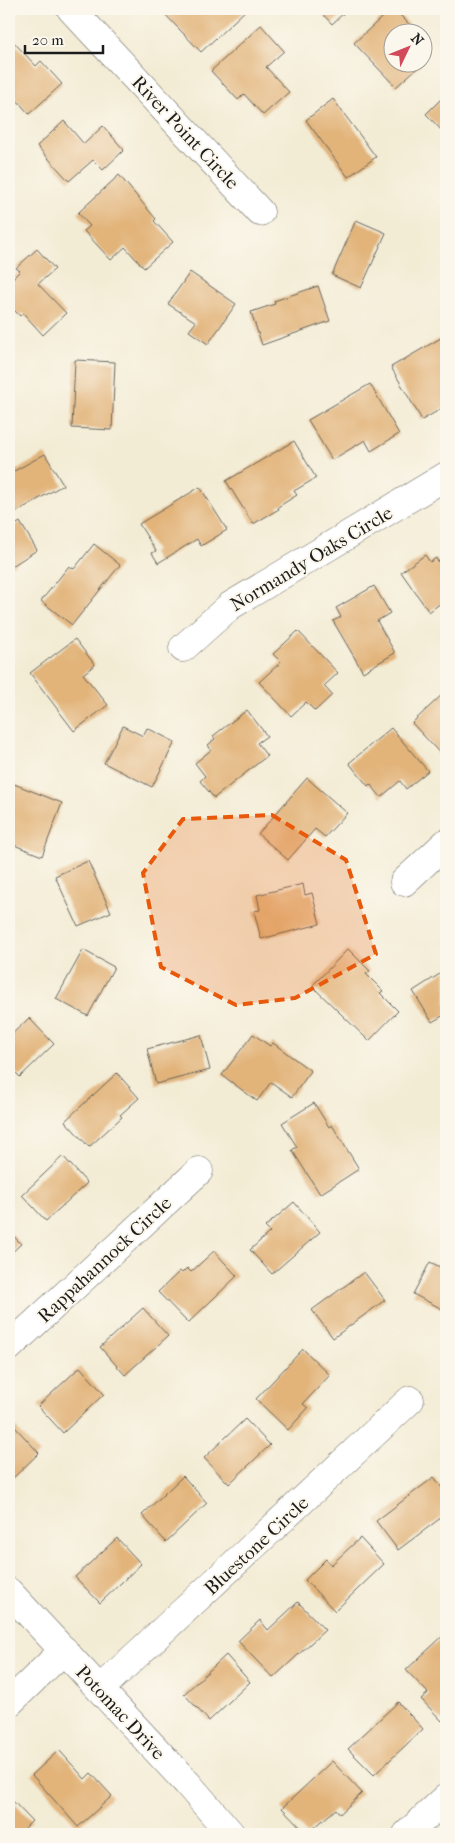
<svg xmlns="http://www.w3.org/2000/svg" width="455" height="1843" font-family="'IM FELL French Canon',serif">
	<style>
		.building { fill: #e2b47a }
		.lines { fill: none; stroke-linecap: round; stroke-linejoin: round }
		.minor-casing { stroke: #67655d; stroke-width: 29 }
		.minor { stroke: #fff; stroke-width: 28 }
		.marked { fill: #e8590c; fill-opacity: 0.2; stroke: #e8590c; stroke-width: 4; stroke-dasharray: 10 6; stroke-linejoin: round }
		.labels { text-anchor: middle; stroke-width: 4; stroke-linejoin: round; paint-order: stroke }
		.street-label { font-size: 19px; fill: #1c1c1c; stroke: #fbf7ec }
	</style>
	<rect width="100%" height="100%" fill="#fbf7ec"/>
	<filter id="ink" filterUnits="userSpaceOnUse"><feTurbulence type="fractalNoise" baseFrequency=".02" numOctaves="2"/><feDisplacementMap in="SourceGraphic" scale="10" xChannelSelector="R" yChannelSelector="G"/><feConvolveMatrix kernelMatrix="1 2 1 2 8 2 1 2 1" color-interpolation-filters="sRGB"/></filter>
	<filter id="wash" filterUnits="userSpaceOnUse"><feTurbulence type="fractalNoise" baseFrequency=".0096" numOctaves="4" result="noise"/><feDisplacementMap in="SourceGraphic" scale="20" xChannelSelector="R" yChannelSelector="G"/><feGaussianBlur stdDeviation="1.12" result="paint"/><feColorMatrix in="noise" values="0 0 0 0 0 0 0 0 0 0 0 0 0 0 0 0 0 1.4 0 .05"/><feComposite in="paint" operator="in"/></filter>
	<g filter="url(#wash)">
		<rect width="100%" height="100%" fill="#f3ecd5"/>
		<g id="blocks">
			<g class="building">
				<polygon points="160,9 247,9 201,52"/>
				<polygon points="318,9 348,9 332,24"/>
				<polygon points="391,9 394,9 413,28 408,32 392,32 392,62 422,62 422,58 425,61 396,87 354,43"/>
				<polygon points="261,25 284,51 266,67 289,92 263,115 244,94 238,100 211,71"/>
				<polygon points="9,37 36,66 41,61 62,84 29,114 9,91"/>
				<polygon points="446,94 446,135 426,114"/>
				<polygon points="333,99 376,157 348,177 306,120"/>
				<polygon points="64,121 84,144 103,126 124,150 103,170 93,160 69,181 37,146"/>
				<polygon points="119,175 156,219 154,221 173,242 144,268 125,247 111,260 84,231 90,226 78,213"/>
				<polygon points="356,220 386,233 361,288 332,275"/>
				<polygon points="37,249 55,269 38,284 66,313 43,335 23,313 20,316 9,305 9,282 20,271 16,268"/>
				<polygon points="190,272 236,304 208,344 189,331 196,322 168,304"/>
				<polygon points="318,286 330,321 262,345 251,312 275,304 274,301"/>
				<polygon points="446,335 446,406 422,420 391,367"/>
				<polygon points="75,360 115,362 112,430 72,428"/>
				<polygon points="370,384 399,434 371,451 365,440 332,460 308,420"/>
				<polygon points="294,441 316,478 294,491 297,495 278,507 279,509 253,524 226,481"/>
				<polygon points="45,454 63,485 9,516 9,474"/>
				<polygon points="200,487 227,530 201,546 197,539 158,563 152,553 156,551 139,524"/>
				<polygon points="20,522 37,550 9,568 9,529"/>
				<polygon points="94,544 120,565 72,625 41,601 69,566 74,569"/>
				<polygon points="425,555 430,562 436,558 438,562 446,556 446,599 429,612 401,572"/>
				<polygon points="374,586 390,613 377,621 395,653 363,672 333,621 341,617 336,608"/>
				<polygon points="298,631 338,673 324,686 332,695 315,711 306,702 291,716 259,682 281,662 273,654"/>
				<polygon points="75,639 95,665 83,674 108,705 74,731 30,673"/>
				<polygon points="446,691 446,760 412,723"/>
				<polygon points="247,710 267,736 257,743 267,756 214,798 200,781 205,776 195,763 211,750 208,745 215,739 213,736"/>
				<polygon points="123,726 143,736 147,728 175,742 152,787 104,763"/>
				<polygon points="391,728 428,771 406,789 400,781 381,797 370,784 368,786 349,763"/>
				<polygon points="307,778 347,813 325,837 315,829 288,860 258,834"/>
				<polygon points="9,782 62,803 42,856 9,843"/>
				<polygon points="88,861 111,912 78,926 55,876"/>
				<polygon points="303,884 305,895 312,893 320,924 261,939 254,911 260,910 257,895"/>
				<polygon points="348,949 370,971 366,974 383,991 380,993 398,1011 369,1041 312,986"/>
				<polygon points="83,950 114,967 88,1016 56,999"/>
				<polygon points="446,970 446,1014 432,1022 413,991"/>
				<polygon points="29,1018 54,1044 20,1077 9,1066 9,1037"/>
				<polygon points="253,1034 270,1046 273,1043 311,1071 292,1097 271,1082 257,1101 222,1075"/>
				<polygon points="201,1035 210,1070 156,1084 147,1049"/>
				<polygon points="117,1073 139,1098 120,1115 122,1117 89,1147 65,1121"/>
				<polygon points="314,1103 329,1127 332,1125 359,1169 320,1194 292,1150 297,1147 282,1123"/>
				<polygon points="63,1156 87,1183 46,1221 22,1195"/>
				<polygon points="294,1202 320,1232 272,1274 250,1250 270,1232 265,1227"/>
				<polygon points="9,1231 21,1244 9,1255"/>
				<polygon points="214,1251 237,1276 188,1323 158,1292 180,1271 182,1273 187,1268 191,1272"/>
				<polygon points="430,1262 446,1270 446,1311 413,1294"/>
				<polygon points="364,1272 385,1300 333,1338 312,1310"/>
				<polygon points="143,1308 168,1336 125,1375 100,1347"/>
				<polygon points="303,1349 330,1375 303,1404 308,1408 288,1430 256,1399"/>
				<polygon points="80,1367 104,1394 63,1433 38,1406"/>
				<polygon points="245,1419 270,1445 229,1484 204,1458"/>
				<polygon points="15,1427 39,1453 9,1482 9,1433"/>
				<polygon points="183,1476 207,1503 166,1542 142,1515"/>
				<polygon points="434,1477 446,1493 446,1514 398,1550 376,1521"/>
				<polygon points="117,1538 141,1564 100,1603 75,1577"/>
				<polygon points="360,1538 384,1564 335,1611 305,1580 326,1559 331,1565"/>
				<polygon points="298,1602 325,1630 273,1678 238,1641 260,1620 268,1630"/>
				<polygon points="445,1634 446,1636 446,1717 442,1721 421,1699 428,1693 406,1670"/>
				<polygon points="226,1655 250,1682 209,1721 184,1694"/>
				<polygon points="398,1702 423,1729 374,1775 348,1749"/>
				<polygon points="59,1750 85,1779 91,1773 112,1796 78,1827 32,1775"/>
				<polygon points="332,1761 362,1793 340,1814 336,1809 307,1834 282,1808"/>
				<polygon points="9,1797 32,1821 19,1834 9,1834"/>
			</g>
		</g>
	</g>
	<g filter="url(#ink)">
		<use href="#blocks" fill-opacity="0" stroke="#67655d" stroke-width="1"/>
		<g class="lines">
			<g class="minor-casing">
				<g id="minor">
					<polyline points="71,9 260,212"/>
					<polyline points="183,648 230,606 446,476"/>
					<polyline points="404,882 446,843"/>
					<polyline points="9,1347 199,1171"/>
					<polyline points="9,1592 187,1783 231,1834"/>
					<polyline points="100,1689 410,1400"/>
					<polyline points="9,1703 64,1650"/>
					<polyline points="407,1834 446,1798"/>
				</g>
			</g>
			<use href="#minor" class="minor"/>
		</g>
	</g>
	<path class="marked" d="M272,815l74,45 30,94 -81,44 -59,7 -75,-38 -18,-94 40,-54z"/>
	<g class="labels">
		<g class="street-label">
			<text transform="translate(186 132) rotate(47)" y="7">River Point Circle</text>
			<text transform="translate(311 558) rotate(-31)" y="7">Normandy Oaks Circle</text>
			<text transform="translate(104 1259) rotate(-43)" y="7">Rappahannock Circle</text>
			<text transform="translate(256 1545) rotate(-43)" y="7">Bluestone Circle</text>
			<text transform="translate(121 1712) rotate(47)" y="7">Potomac Drive</text>
		</g>
	</g>
	<rect width="455" height="1843" fill="none" stroke="#fbf7ec" stroke-width="30"/>
	<g transform="translate(408 48) rotate(47)"><circle r="24" fill="#fbf7ec" stroke="#a29f99"/>
	<path d="M0-4L9 19L0 12L-9 19Z" fill="#d1495b"/>
	<text y="-8" font-size="14" font-weight="bold" text-anchor="middle" fill="#1c1c1c">N</text>
	</g>
	<path d="M25 45v8h78v-8" fill="none" stroke="#1c1c1c" stroke-width="2.5"/>
	<text x="32" y="45" font-size="15" fill="#1c1c1c" stroke="#fbf7ec" stroke-width="4" paint-order="stroke">20 m</text>
</svg>
